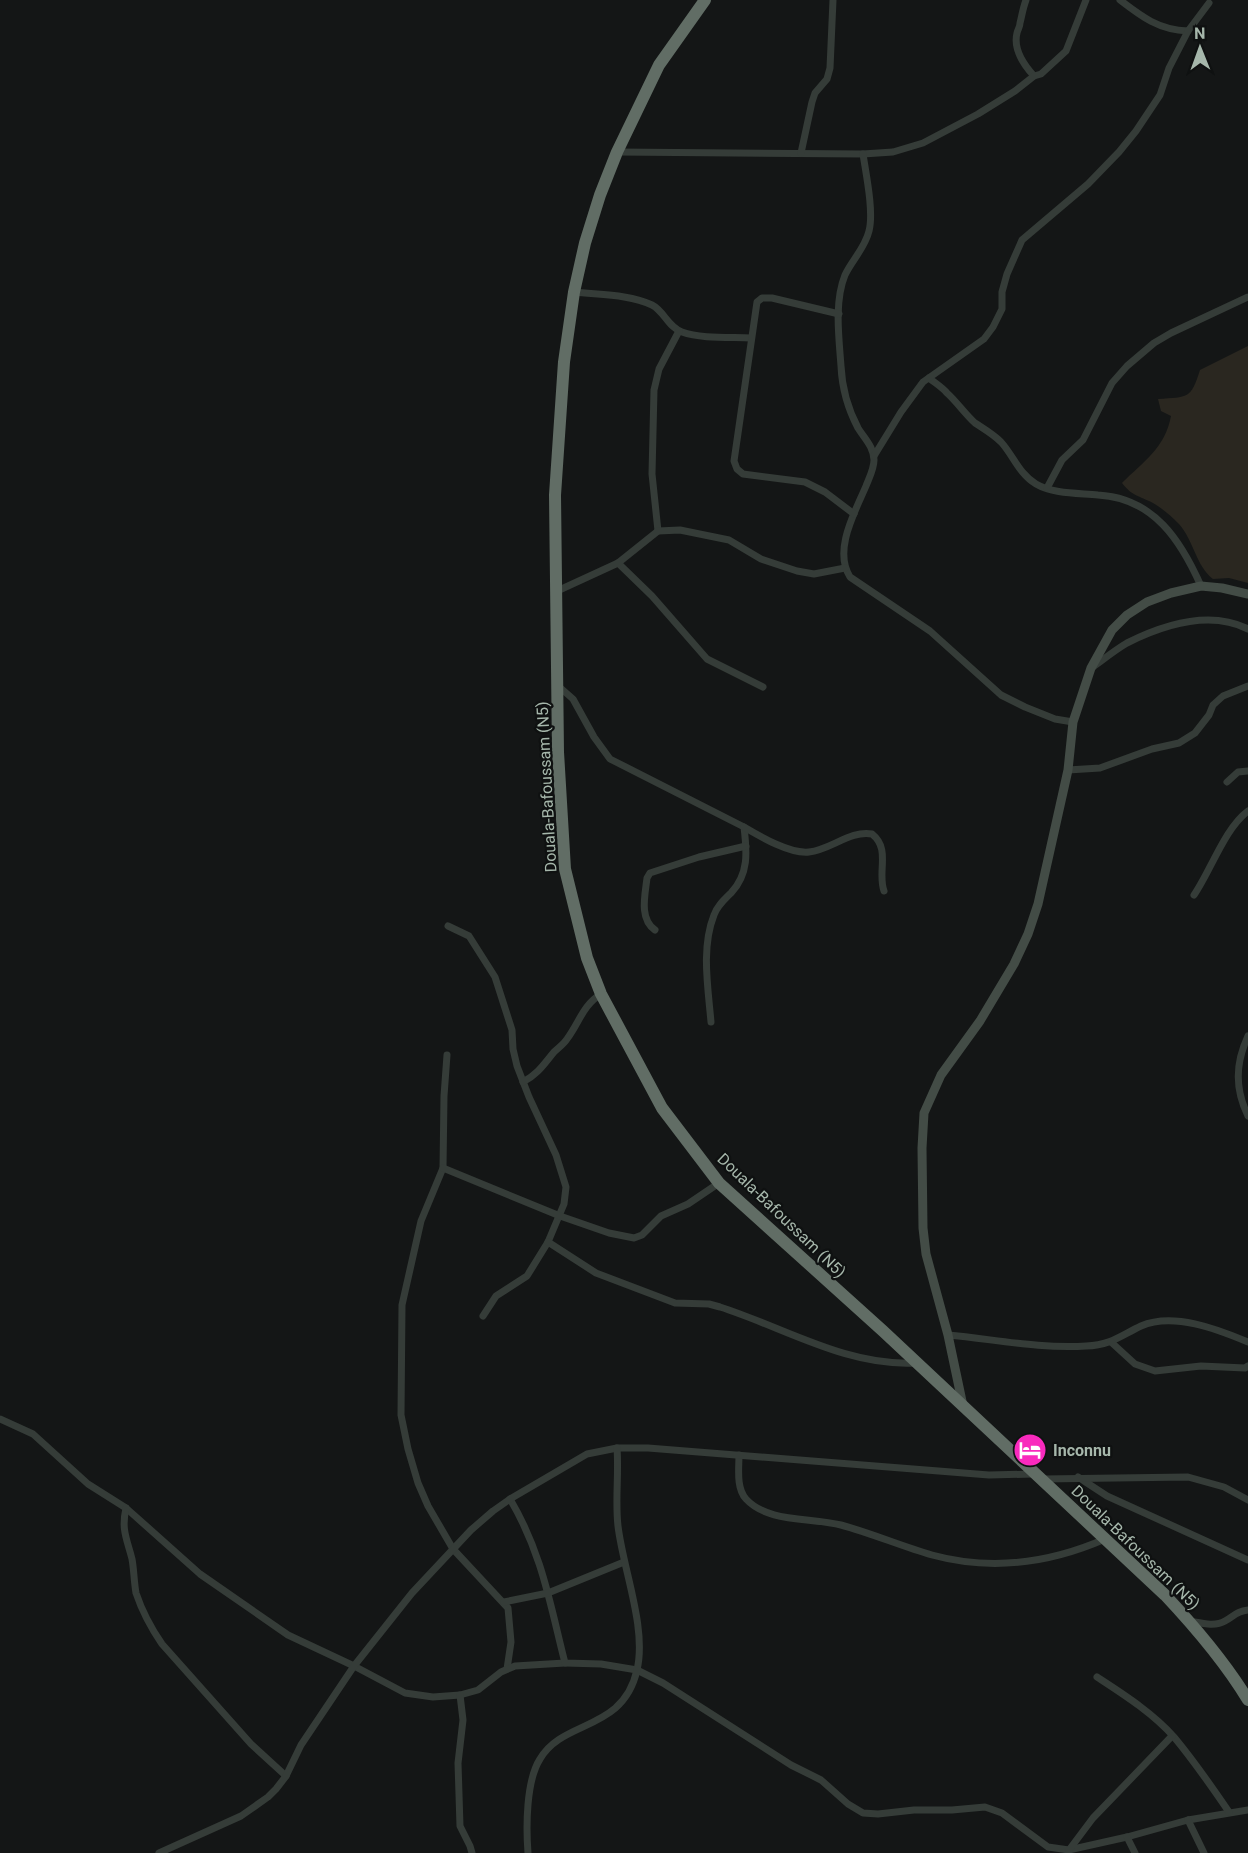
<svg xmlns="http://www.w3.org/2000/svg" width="1248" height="1853" font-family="Roboto,sans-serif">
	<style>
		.green { fill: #2a2720 }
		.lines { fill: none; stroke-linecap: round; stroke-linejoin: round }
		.street { stroke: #353c38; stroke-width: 7 }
		.secondary { stroke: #434c46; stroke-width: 9 }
		.highway { stroke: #616d65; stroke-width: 12 }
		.labels { text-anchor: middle; stroke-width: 4.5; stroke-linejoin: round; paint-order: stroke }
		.street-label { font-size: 16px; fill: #a6b7ab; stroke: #0f1111 }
		.poi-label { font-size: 16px; font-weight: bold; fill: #a6b7ab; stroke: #0f1111; text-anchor: start }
	</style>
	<rect width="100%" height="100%" fill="#141616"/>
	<path class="green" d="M1248,346v237l-19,-5 -16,1c-17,-13 -19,-38 -34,-55 -8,-8 -17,-16 -26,-21 -15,-8 -20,-6 -31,-20 22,-22 43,-35 49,-67l-10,-5 -3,-12c30,-2 33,0 42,-29z"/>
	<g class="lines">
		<g class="street">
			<path d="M1026,0c-3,8 -4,15 -6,23 0,4 -2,6 -3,10 -4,16 6,31 17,43"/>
			<path d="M1120,0c22,17 39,30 68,31"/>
			<polyline points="617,152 863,154 893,152 923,143 978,114 1015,91 1034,76 1041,74 1066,51 1086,0"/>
			<polyline points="801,153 812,102 815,93 827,79 830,68 833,0"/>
			<path d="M863,154c3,20 11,58 6,77 -4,17 -17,29 -24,44 -11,27 -6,63 -4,91 1,22 7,43 17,62 6,10 16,19 16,32 0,9 -5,18 -8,26 -11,26 -33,64 -16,91l80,54 71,64 24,12 30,12 18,3"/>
			<path d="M574,292c24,3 55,2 78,13 12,6 16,22 30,27 19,7 49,5 69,6"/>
			<polyline points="839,314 772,298 762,298 757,302 734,461 737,469 743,474 805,482 825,492 854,514"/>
			<path d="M929,378c6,5 13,9 18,15 10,9 18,21 28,30 9,6 18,11 26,19 12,13 18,32 35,42 17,10 43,9 62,11 56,3 83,46 103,91"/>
			<polyline points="874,456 901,412 923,382 984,339 993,327 1002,309 1002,292 1007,274 1022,240 1088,184 1119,152 1136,131 1160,95 1169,68 1188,31 1209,3"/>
			<polyline points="1047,488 1062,460 1083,440 1112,383 1127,366 1154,343 1171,333 1248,297"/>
			<polyline points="658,531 652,474 654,390 659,369 679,331"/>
			<polyline points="618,563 652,596 707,659 763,687"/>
			<polyline points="555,592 618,563 658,531 680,530 729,540 761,559 797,571 814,574 845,568"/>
			<path d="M1093,667c11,-8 22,-17 34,-24 36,-18 83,-33 121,-14"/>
			<path d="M556,684l17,15 21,38 16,22 134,68c3,25 5,47 -13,66 -7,7 -14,13 -17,22 -13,33 -6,72 -3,107"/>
			<polyline points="1068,770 1100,768 1152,749 1179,743 1195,733 1209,715 1213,705 1223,696 1248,686"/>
			<polyline points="1227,782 1238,772 1248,771"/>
			<path d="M744,827c17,10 46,27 65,25 22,-2 41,-22 63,-18 19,15 5,38 12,57"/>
			<path d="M1194,895c17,-25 31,-67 54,-84"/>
			<polyline points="448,926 469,936 495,977 512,1030 513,1049 517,1066 529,1097 556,1155 566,1187 564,1204 548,1242 527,1276 496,1296 483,1316"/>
			<path d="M655,930c-16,-11 -10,-35 -8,-52l3,-5 49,-16 47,-11"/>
			<path d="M1248,1036c-13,28 -13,53 0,80"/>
			<polyline points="447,1055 444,1096 443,1168 421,1221 402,1305 401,1415 408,1449 418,1483 428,1506 453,1549 508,1608 511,1642 507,1669"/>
			<path d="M523,1082c15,-8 21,-18 31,-30 4,-4 10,-8 13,-13 12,-16 16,-34 34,-45"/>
			<polyline points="443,1168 560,1216 609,1233 634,1238 642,1235 661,1216 688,1204 719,1183"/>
			<path d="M548,1242l48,31 79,30 34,1 11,3c63,20 127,60 196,56"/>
			<path d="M948,1335c45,4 92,14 138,11 25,-1 34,-10 55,-20 32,-14 76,3 107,16"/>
			<polyline points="1111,1342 1135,1364 1155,1371 1201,1366 1245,1368 1248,1366"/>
			<polyline points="0,1419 33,1434 88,1484 126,1508 200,1574 288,1635 354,1666 405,1693 433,1697 460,1695 478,1690 501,1672 515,1666 565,1663"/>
			<path d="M739,1455c0,13 -3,33 7,44 22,24 64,18 95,26 30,8 60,21 91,30 59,16 118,8 173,-16"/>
			<polyline points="1078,1477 1107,1496 1248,1560"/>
			<polyline points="1043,1479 1188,1477 1224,1487 1248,1500"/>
			<path d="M510,1499c32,54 40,105 55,164l36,1 36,6 26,13 128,82 30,15 27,24 15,9 15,1 36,-4h38l33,-3 17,6 46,34 21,3 58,-13 61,-17 60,-10"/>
			<path d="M126,1508c-5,22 1,31 6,51 2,11 2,23 4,34 6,18 15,35 26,51l89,100 35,32"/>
			<polyline points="504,1602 548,1593 624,1562"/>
			<path d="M1189,1621c12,2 26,6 36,0 9,-5 12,-10 23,-11"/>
			<path d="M1097,1677c26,17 56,36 77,60 20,24 38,50 55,75"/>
			<polyline points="460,1695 463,1720 458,1763 460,1826 470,1846 472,1853"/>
			<polyline points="1188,1820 1204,1853"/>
			<polyline points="1127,1837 1135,1853"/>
			<polyline points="1069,1850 1093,1818 1172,1736"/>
			<polyline points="159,1853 241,1816 268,1797 276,1789 286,1776 301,1745 354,1666 412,1593 471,1530 493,1511 510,1499 587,1454 617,1448 648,1448 989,1475 1034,1474"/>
			<path d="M528,1853c-2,-26 -2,-72 12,-94 23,-40 83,-27 97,-89 10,-42 -14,-101 -19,-144 -3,-25 1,-52 -1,-78"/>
		</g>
		<polyline class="secondary" points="963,1406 948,1335 926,1254 923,1228 922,1148 924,1113 941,1075 980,1021 1014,964 1028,934 1038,904 1068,770 1073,722 1091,668 1112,630 1127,615 1147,602 1171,593 1201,586 1222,588 1248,594"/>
		<path class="highway" d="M705,0l-46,65 -42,87 -17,43 -15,48 -11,49 -10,70 -9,133 3,257 7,117 22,89 14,36 61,114 57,75 164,148 282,264c31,33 60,67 83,105"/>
	</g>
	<defs>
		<g id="hotel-disc" transform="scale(1.725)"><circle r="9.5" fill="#f92abd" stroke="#0f1111"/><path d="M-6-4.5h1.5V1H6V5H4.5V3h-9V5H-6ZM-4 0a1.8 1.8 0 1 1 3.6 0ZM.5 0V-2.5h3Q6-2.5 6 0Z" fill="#fff"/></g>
	</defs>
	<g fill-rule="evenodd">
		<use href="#hotel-disc" x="1030" y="1450"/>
	</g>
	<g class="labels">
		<g class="street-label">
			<text transform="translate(546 787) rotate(-93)" y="6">Douala-Bafoussam (N5)</text>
			<text transform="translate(782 1215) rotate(44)" y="6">Douala-Bafoussam (N5)</text>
			<text transform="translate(1136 1547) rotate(44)" y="6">Douala-Bafoussam (N5)</text>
		</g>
		<g class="poi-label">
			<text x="1053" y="1456">Inconnu</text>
		</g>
	</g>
	<g transform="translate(1200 48) rotate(359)" stroke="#0f1111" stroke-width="4.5" paint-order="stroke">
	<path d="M0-4.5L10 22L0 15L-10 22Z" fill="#a6b7ab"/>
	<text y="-9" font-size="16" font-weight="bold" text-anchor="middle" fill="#a6b7ab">N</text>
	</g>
</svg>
